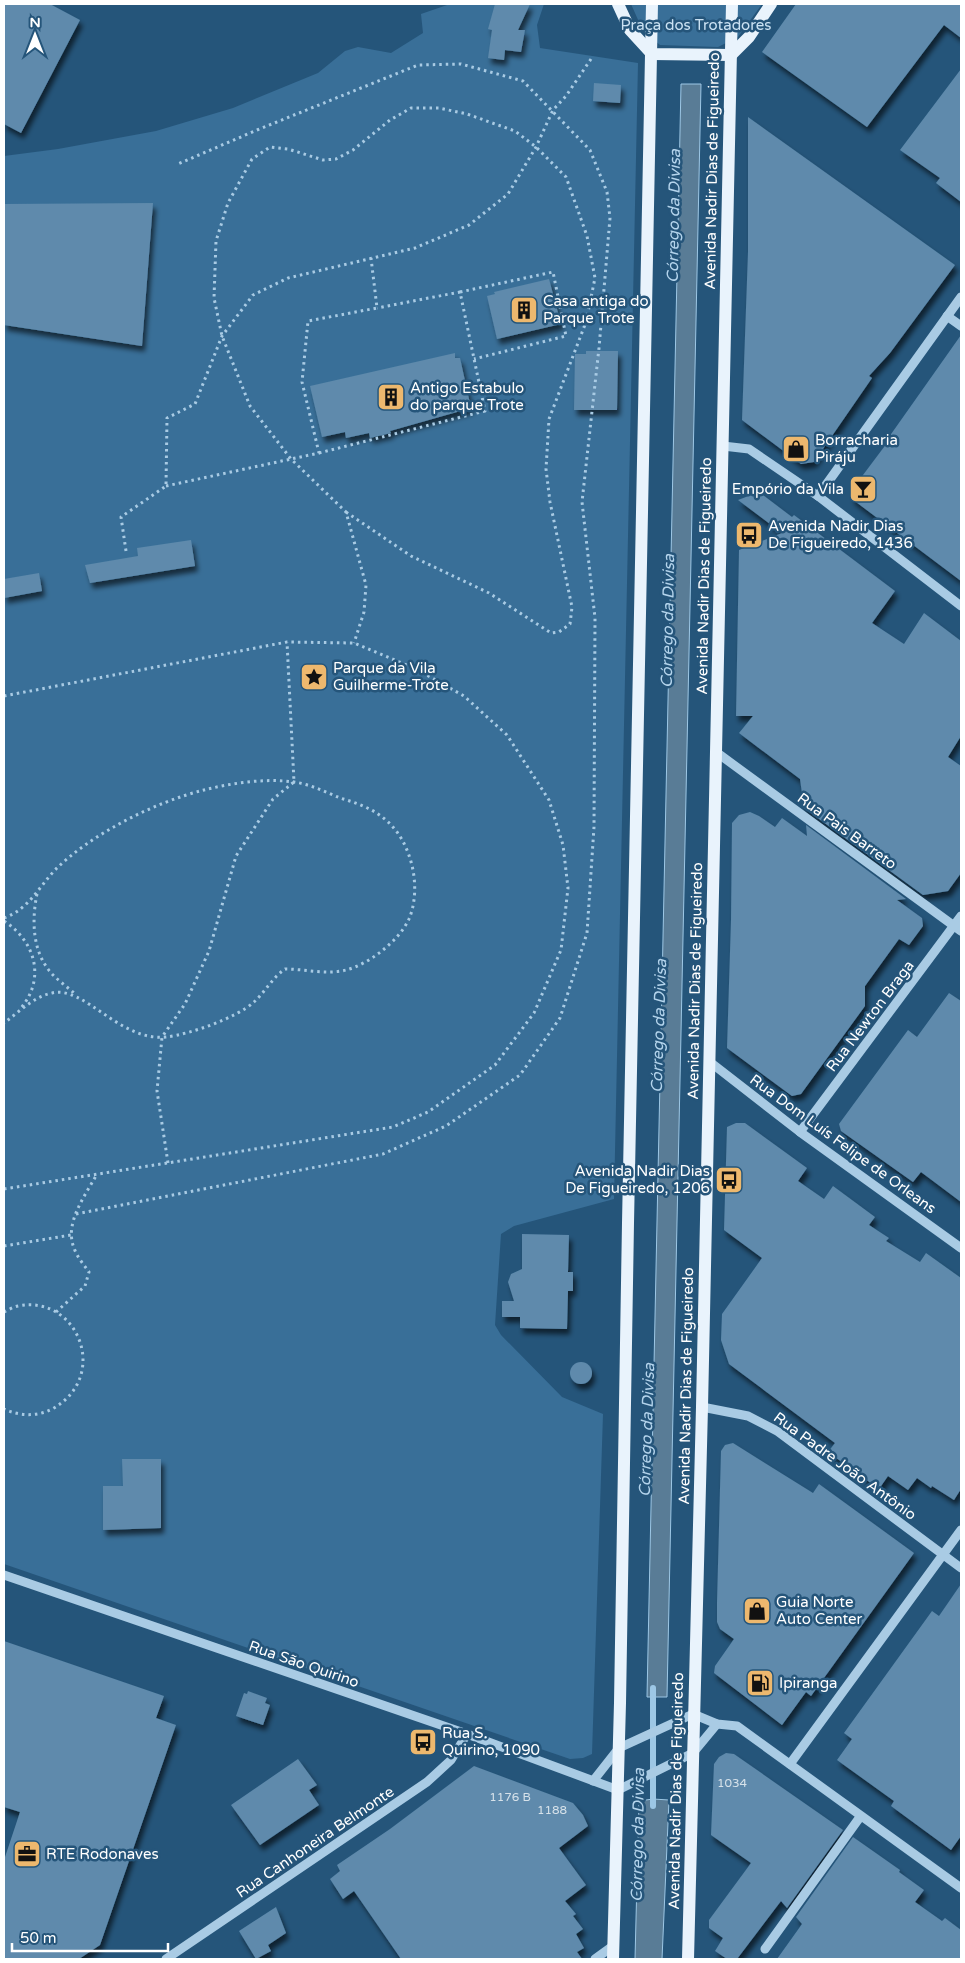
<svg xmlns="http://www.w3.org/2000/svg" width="965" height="1963" font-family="'Varela Round',sans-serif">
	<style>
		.green { fill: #396f98 }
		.water { fill: #597c96; stroke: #9dc7e5 }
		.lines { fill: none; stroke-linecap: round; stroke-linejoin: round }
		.stream { stroke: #9dc7e5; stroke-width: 6 }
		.building { fill: #5e8aac; filter: url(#shadow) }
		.path { stroke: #a9cbe4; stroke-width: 3; stroke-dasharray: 2.5 4; stroke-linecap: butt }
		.minor { stroke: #a9cbe4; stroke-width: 9 }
		.major { stroke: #e9f3fc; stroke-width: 12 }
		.labels { text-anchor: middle; stroke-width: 5; stroke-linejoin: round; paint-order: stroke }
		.number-label { font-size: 12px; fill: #d7e2ea }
		.park-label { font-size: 15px; fill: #cbe2f3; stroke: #25557a }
		.street-label { font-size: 15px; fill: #fff; stroke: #25557a }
		.poi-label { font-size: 15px; fill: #fff; stroke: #25557a; text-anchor: start }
		.water-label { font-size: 16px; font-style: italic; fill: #b4d4ec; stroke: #25557a }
	</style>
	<defs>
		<filter id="shadow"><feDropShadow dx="3" dy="5.5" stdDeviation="2.5" flood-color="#0009"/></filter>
	</defs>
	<rect width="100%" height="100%" fill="#25557a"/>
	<g class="green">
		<polygon points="450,4 544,4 537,25 540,48 638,63 614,1199 514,1226 501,1234 495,1325 501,1335 562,1397 603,1414 592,1754 583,1758 570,1759 4,1564 4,156 58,149 156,131 233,108 318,73 345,51 358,47 391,53 423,33 421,14"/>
		<polygon points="631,4 762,4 738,37 718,47 660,45 643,31"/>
	</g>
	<g class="water">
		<polygon points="681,84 701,84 667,1697 647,1697"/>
		<polygon points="653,1799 669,1800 662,1959 635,1959 639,1801"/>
	</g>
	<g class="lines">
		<polyline class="stream" points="653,1688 653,1806"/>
	</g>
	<g class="building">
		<polygon points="4,4 50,4 80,20 21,133 4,124"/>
		<polygon points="495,4 530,4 518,30 525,30 521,52 505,50 504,60 488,58 492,30 488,29"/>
		<polygon points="796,4 961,4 961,38 944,25 867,127 762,52"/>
		<polygon points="961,69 961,202 936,183 940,178 900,150"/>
		<polygon points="594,83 621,85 620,103 593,101"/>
		<polygon points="748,117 955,265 890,353 869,376 872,378 814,462 801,464 742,420 748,252"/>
		<polygon points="153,203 142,346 4,325 4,204"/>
		<polygon points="549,279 561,324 497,339 487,296 495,294 494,292"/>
		<polygon points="961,335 961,581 852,499 851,491 890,439 889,437"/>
		<polygon points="586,351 618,351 617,410 574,410 575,354 586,354"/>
		<polygon points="455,353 455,358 460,358 471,408 390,431 391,433 370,438 369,433 346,438 345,432 322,437 310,386"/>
		<polygon points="759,492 792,517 794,515 895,591 872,623 904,644 924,613 961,641 961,736 948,757 961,766 961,873 948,891 923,895 804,808 800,779 739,733 753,716 736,716 739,550 782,533 738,500"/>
		<polygon points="191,540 195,566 90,583 85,565 138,556 137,548"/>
		<polygon points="39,573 42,591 4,598 4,579"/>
		<polygon points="750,812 759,816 775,827 782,818 807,836 806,825 906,899 897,900 922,918 923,926 909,945 899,939 865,986 865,1006 801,1094 792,1096 727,1048 731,920 732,823 739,815"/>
		<polygon points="949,993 961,1001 961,1202 921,1172 913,1182 841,1131 839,1124 908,1030 917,1037"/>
		<polygon points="736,1123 745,1123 807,1168 798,1181 824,1199 833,1186 875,1217 869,1225 889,1238 886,1241 920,1262 926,1253 961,1278 961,1489 954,1500 932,1486 931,1488 917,1478 908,1490 888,1476 879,1489 828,1452 835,1443 729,1364 721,1340 722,1314 762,1258 724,1230 727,1127"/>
		<polygon points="522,1234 569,1235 568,1272 573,1272 573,1291 568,1291 567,1329 520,1328 520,1317 502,1317 502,1301 514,1301 508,1282 511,1274 522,1269"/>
		<circle cx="581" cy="1373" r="11"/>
		<polygon points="733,1443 813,1493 819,1484 914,1553 811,1696 806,1692 782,1725 714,1673 715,1666 734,1639 720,1629 717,1622 717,1603 721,1451 725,1445"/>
		<polygon points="122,1459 161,1459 161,1528 103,1530 103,1486 123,1486"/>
		<polygon points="961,1584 961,1836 951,1850 891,1806 894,1801 837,1760 852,1739 844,1733 932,1611 939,1616"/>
		<polygon points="4,1641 164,1696 156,1718 176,1725 100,1945 79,1959 4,1959 4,1860 20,1812 4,1807"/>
		<polygon points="248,1691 267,1698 265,1703 270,1705 263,1725 236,1716 244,1693 247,1694"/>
		<polygon points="726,1753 734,1754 843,1830 787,1908 781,1901 737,1959 727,1959 715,1951 723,1938 709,1928 709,1920 751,1863 711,1835 714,1764 719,1757"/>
		<polygon points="298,1759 317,1785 309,1790 319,1805 260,1845 231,1805"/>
		<polygon points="474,1766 573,1803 583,1815 588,1826 559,1848 586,1885 565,1901 576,1914 573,1916 583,1929 576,1934 584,1948 577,1952 582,1959 401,1959 354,1891 343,1899 330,1879 340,1871 337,1865 390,1829"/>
		<polygon points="853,1837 900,1870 899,1872 924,1890 915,1902 942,1921 945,1918 961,1930 961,1959 777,1959 802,1924 796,1917"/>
		<polygon points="276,1907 286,1933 268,1945 271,1951 256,1959 239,1931"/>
	</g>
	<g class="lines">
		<g class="path">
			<polyline points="460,292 553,272 566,336 474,359"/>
			<polyline points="319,453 485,411 460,292 377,308"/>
			<polyline points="166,486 319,453 302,382 308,321 377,308 371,258"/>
			<polyline points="346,512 411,556 489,593 551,633 559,632 570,624 572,607 550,502 546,469 549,419 586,322 595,278 587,236 566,177 536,147 515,131 467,114 439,108 411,108 390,120 353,150 336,159 323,160 288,149 270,147 252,159 228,203 216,241 214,298 222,336 250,406 291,459 346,512 366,585 364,612 354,643"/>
			<polyline points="126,551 121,517 166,486 167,418 195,404 222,336 253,295 288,278 415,248 469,225 508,194 536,147 553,110 566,96 593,56"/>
			<polyline points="4,696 287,642 354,643 416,669 464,696 507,735 549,800 563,845 568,888 561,950 534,1013 495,1065 428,1112 393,1127 4,1189"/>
			<path d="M37,894c-5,24 -5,54 11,75 7,10 19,17 28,26"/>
			<path d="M4,918c25,-9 34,-30 51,-48 36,-36 100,-68 149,-80 28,-7 61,-12 90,-8 15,2 32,10 46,16 17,5 34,11 47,23 25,22 35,67 22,98 -10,22 -40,45 -63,51 -19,5 -41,-1 -61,-1 -12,8 -20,23 -31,33 -18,16 -63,32 -88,35 -46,5 -82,-52 -114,-44 -19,4 -33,19 -48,30"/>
			<path d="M4,921c31,20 42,57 17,87"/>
			<polyline points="168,1163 157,1091 162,1037 185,1004 209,951 236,856 273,799 294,782 287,642"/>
			<polyline points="76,1214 383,1154 446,1126 520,1075 560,1018 587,933 594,827 595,618 582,502 599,348 610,218 607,192 590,150 523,81 461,64 418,65 257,130 178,164"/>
			<polyline points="4,1246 71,1235"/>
			<path d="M4,1312c4,-2 9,-5 14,-6 60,-12 93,71 34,103 -15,8 -33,7 -48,0"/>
			<path d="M56,1312l29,-26 4,-14c-5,-7 -12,-15 -15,-24 -10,-25 11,-52 23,-74"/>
		</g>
		<g class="minor">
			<polyline points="947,316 961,326"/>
			<polyline points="723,446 749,449 818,496 961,606"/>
			<polyline points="818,496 961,297"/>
			<polyline points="716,752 961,931"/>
			<polyline points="710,1062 800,1132 961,1248"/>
			<polyline points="800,1132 961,916"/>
			<polyline points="702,1407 748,1416 777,1431 961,1568"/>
			<polyline points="4,1575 467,1734 618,1790 693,1753 717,1724"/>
			<polyline points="790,1764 961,1530"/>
			<polyline points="593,1781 619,1748 693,1714 717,1724 737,1726 961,1888"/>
			<polyline points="765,1949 860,1817"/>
			<polyline points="166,1959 427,1782 451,1760 467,1734"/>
			<polyline points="595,1959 613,1946"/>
		</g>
		<g class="major">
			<polyline points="618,4 630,30 652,54 731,55 749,37 771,4"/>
			<polyline points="613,1959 620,1703 628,1223 652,4"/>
			<polyline points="688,1959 702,1407 732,4"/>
		</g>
	</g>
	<defs>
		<g id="building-square" transform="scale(1.4375)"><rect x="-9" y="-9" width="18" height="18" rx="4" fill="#edb86e" stroke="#25557a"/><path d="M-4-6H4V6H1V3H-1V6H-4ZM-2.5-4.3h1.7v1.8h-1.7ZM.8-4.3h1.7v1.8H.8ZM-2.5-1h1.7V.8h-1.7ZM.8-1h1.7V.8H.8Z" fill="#111"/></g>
		<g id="shop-square" transform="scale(1.4375)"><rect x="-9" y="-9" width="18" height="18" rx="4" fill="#edb86e" stroke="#25557a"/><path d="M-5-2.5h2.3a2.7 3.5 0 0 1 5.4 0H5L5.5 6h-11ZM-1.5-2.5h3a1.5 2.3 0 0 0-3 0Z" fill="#111"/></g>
		<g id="bar-square" transform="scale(1.4375)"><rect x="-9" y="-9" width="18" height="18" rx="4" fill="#edb86e" stroke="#25557a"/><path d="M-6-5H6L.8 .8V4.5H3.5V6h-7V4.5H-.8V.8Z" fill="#111"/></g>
		<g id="bus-square" transform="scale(1.4375)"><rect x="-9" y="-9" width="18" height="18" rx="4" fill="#edb86e" stroke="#25557a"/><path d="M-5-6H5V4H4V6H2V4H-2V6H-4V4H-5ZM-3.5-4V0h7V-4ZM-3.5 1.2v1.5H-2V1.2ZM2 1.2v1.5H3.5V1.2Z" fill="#111"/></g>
		<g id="sight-square" transform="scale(1.4375)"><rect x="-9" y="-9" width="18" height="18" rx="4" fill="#edb86e" stroke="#25557a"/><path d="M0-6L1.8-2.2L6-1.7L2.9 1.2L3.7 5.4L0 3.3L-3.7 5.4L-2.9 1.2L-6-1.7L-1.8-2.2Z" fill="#111"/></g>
		<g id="fuel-square" transform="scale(1.4375)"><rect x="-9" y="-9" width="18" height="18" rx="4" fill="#edb86e" stroke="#25557a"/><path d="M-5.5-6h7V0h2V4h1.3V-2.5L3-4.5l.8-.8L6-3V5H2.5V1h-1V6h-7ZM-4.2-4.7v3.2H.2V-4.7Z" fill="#111"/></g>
		<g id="office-square" transform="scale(1.4375)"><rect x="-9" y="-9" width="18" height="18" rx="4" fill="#edb86e" stroke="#25557a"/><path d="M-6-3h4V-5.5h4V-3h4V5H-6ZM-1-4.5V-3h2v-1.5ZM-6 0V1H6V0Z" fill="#111"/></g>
	</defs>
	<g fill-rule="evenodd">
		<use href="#building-square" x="524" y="310"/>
		<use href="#building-square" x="391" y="397"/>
		<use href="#shop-square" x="796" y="449"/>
		<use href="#bar-square" x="863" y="489"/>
		<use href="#bus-square" x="749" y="535"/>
		<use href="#sight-square" x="314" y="677"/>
		<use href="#bus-square" x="729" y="1180"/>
		<use href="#shop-square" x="757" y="1611"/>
		<use href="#fuel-square" x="760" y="1683"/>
		<use href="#bus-square" x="423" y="1742"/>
		<use href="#office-square" x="27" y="1854"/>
	</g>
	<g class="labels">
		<g class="number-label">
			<text x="732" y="1787">1034</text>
			<text x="510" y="1801">1176 B</text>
			<text x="552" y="1814">1188</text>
		</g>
		<g class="park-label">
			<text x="696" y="30">Praça dos Trotadores</text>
		</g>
		<g class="street-label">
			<text transform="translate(712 171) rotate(-89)" y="5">Avenida Nadir Dias de Figueiredo</text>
			<text transform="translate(704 576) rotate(-89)" y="5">Avenida Nadir Dias de Figueiredo</text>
			<text transform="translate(847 831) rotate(36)" y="5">Rua Pais Barreto</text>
			<text transform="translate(695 981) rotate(-89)" y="5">Avenida Nadir Dias de Figueiredo</text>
			<text transform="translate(870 1016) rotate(-53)" y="5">Rua Newton Braga</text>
			<text transform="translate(843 1144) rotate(36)" y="5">Rua Dom Luís Felipe de Orleans</text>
			<text transform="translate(686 1386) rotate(-89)" y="5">Avenida Nadir Dias de Figueiredo</text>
			<text transform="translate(845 1466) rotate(36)" y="5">Rua Padre João Antônio</text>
			<text transform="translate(304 1664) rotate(19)" y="5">Rua São Quirino</text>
			<text transform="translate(676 1791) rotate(-89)" y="5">Avenida Nadir Dias de Figueiredo</text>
			<text transform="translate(315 1842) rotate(-34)" y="5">Rua Canhoneira Belmonte</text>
		</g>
		<g class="poi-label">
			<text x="543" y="306">Casa antiga do<tspan x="543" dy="17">Parque Trote</tspan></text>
			<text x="410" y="393">Antigo Estabulo<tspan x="410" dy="17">do parque Trote</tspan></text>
			<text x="815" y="445">Borracharia<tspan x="815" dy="17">Piráju</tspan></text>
			<text x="844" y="494" text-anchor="end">Empório da Vila</text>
			<text x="768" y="531">Avenida Nadir Dias<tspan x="768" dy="17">De Figueiredo, 1436</tspan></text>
			<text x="333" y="673">Parque da Vila<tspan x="333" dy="17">Guilherme-Trote</tspan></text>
			<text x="710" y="1176" text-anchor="end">Avenida Nadir Dias<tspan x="710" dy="17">De Figueiredo, 1206</tspan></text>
			<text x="776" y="1607">Guia Norte<tspan x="776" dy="17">Auto Center</tspan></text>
			<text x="779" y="1688">Ipiranga</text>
			<text x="442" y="1738">Rua S.<tspan x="442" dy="17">Quirino, 1090</tspan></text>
			<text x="46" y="1859">RTE Rodonaves</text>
		</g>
		<g class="water-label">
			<text transform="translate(673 216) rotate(-89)" y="6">Córrego da Divisa</text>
			<text transform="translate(667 621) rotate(-89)" y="6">Córrego da Divisa</text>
			<text transform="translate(658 1026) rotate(-88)" y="6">Córrego da Divisa</text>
			<text transform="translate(646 1430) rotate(-88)" y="6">Córrego da Divisa</text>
			<text transform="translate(637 1835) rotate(-89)" y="6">Córrego da Divisa</text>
		</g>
	</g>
	<rect width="965" height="1963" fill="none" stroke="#ffffff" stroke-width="10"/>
	<g transform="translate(35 35)" stroke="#25557a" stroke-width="4" paint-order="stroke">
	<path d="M0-4L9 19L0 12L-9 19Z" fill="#ffffff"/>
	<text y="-8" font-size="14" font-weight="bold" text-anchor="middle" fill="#ffffff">N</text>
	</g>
	<path d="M12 1943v8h156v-8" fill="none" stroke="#ffffff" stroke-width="2.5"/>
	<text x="20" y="1943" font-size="15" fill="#ffffff" stroke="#25557a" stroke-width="4" paint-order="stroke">50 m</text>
</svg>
